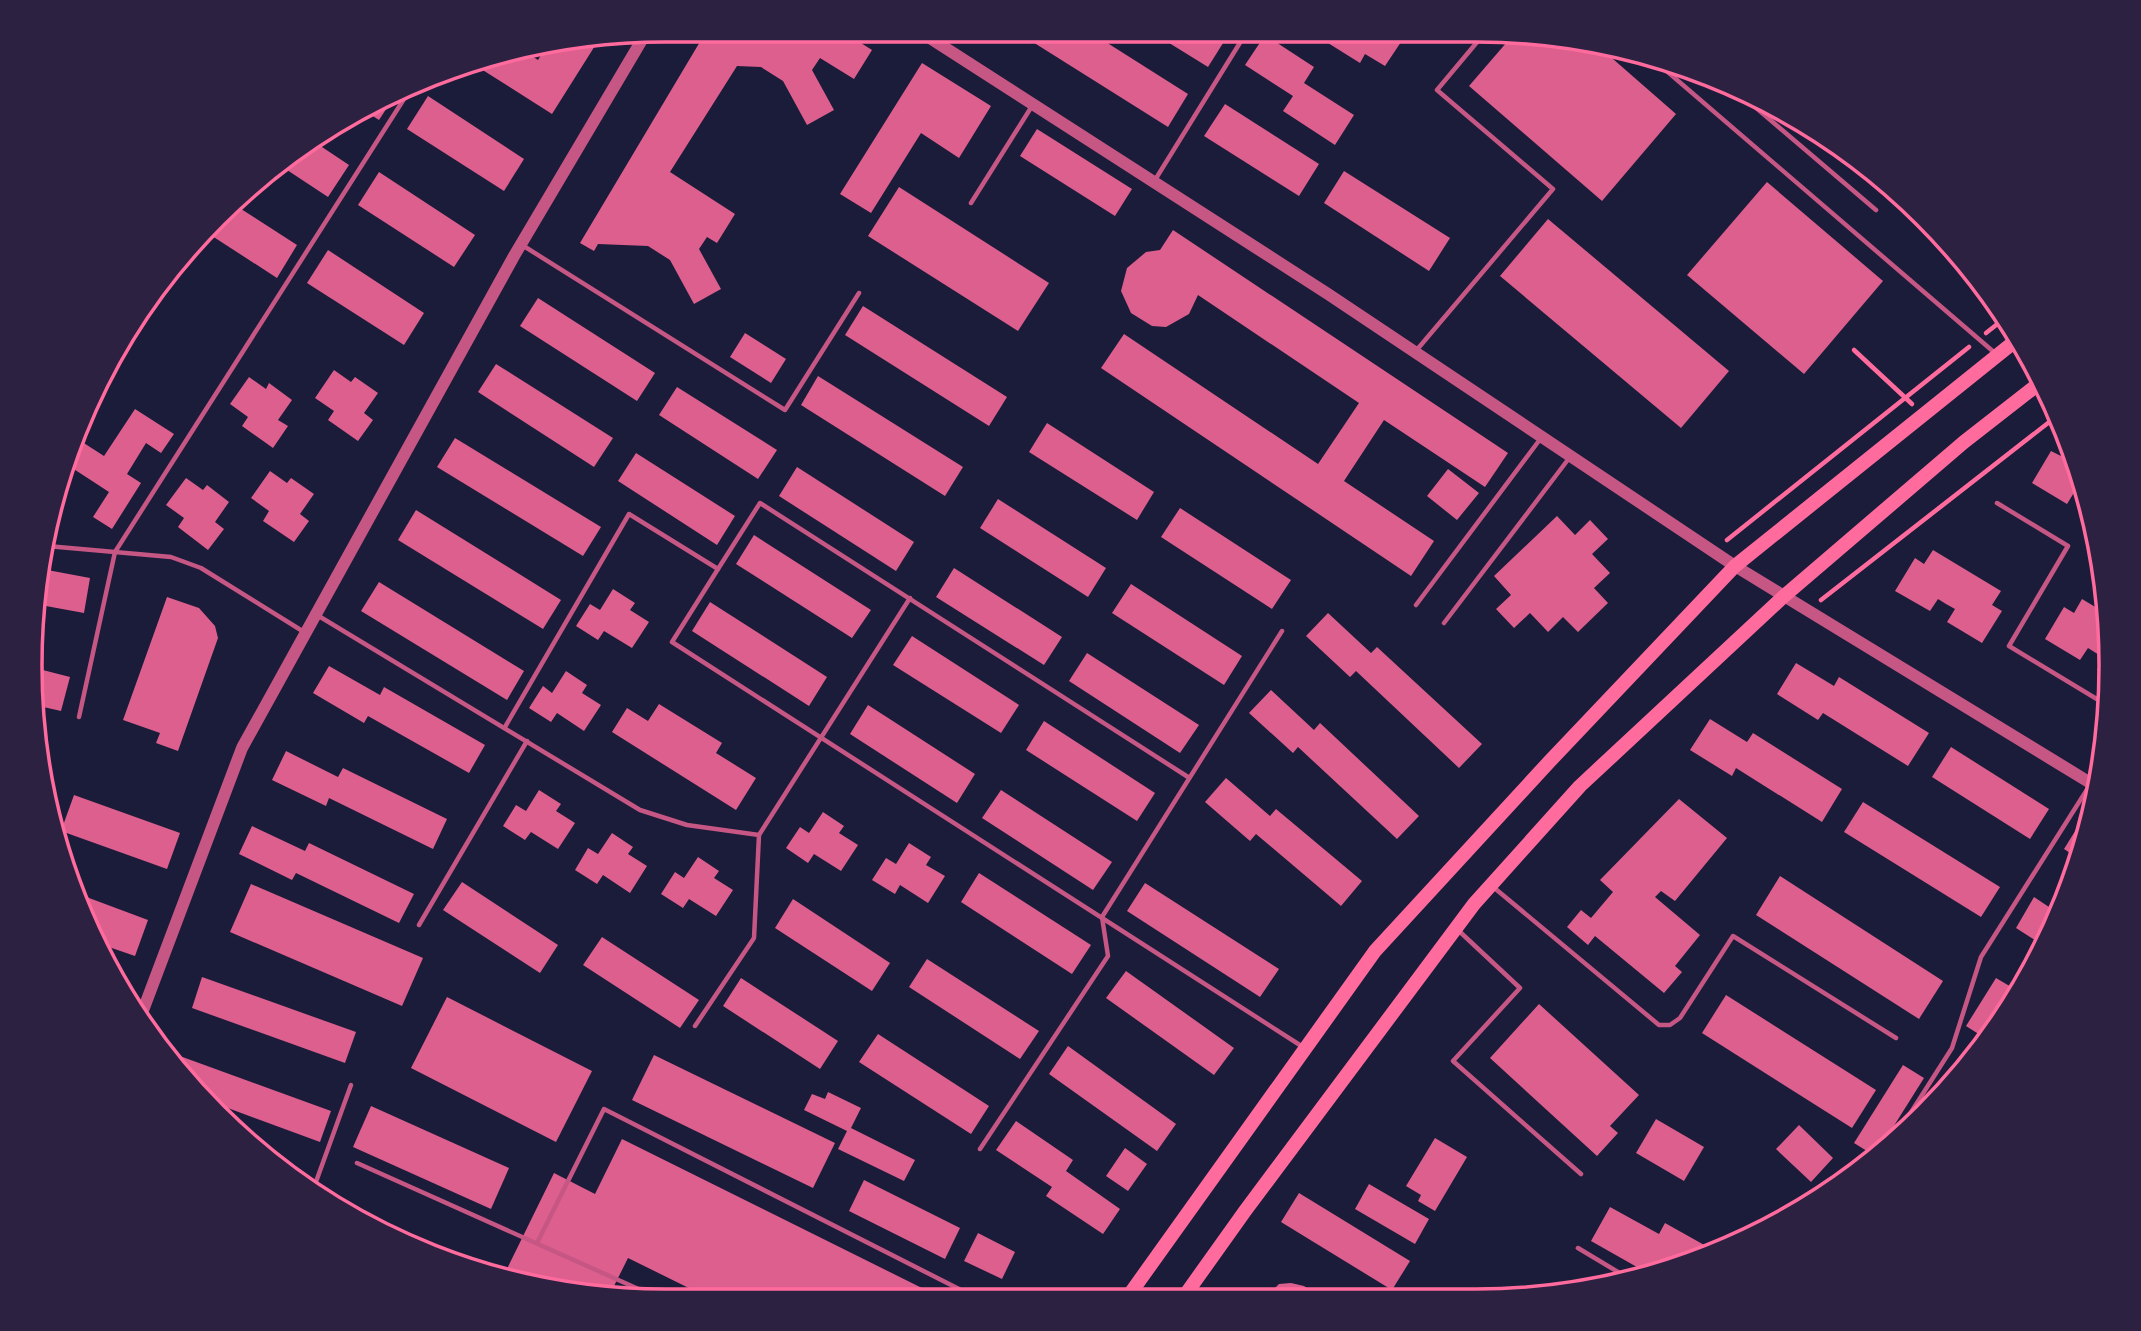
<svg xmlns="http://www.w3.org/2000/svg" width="2141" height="1331" font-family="'DM Sans',sans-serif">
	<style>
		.building { fill: #dd5f8e }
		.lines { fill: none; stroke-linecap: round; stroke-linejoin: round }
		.path { stroke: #ff6b9d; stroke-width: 4.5 }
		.service { stroke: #c65784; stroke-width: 4.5 }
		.tertiary { stroke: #c65784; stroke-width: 12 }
		.primary { stroke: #ff6b9d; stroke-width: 14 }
		.rim { fill: none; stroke: #ff6b9d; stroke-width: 3.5 }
	</style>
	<rect width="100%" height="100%" fill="#1b1b3a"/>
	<g class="building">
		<polygon points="707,30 842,31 872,50 854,79 820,58 812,70 834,110 807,125 783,81 761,67 737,66 670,172 735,214 717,243 707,237 699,249 721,289 694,304 670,260 648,246 598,244 594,251 580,243"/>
		<polygon points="1032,32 1090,32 1188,94 1168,127 1028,39"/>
		<polygon points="1153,33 1214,33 1225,40 1208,67"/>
		<polygon points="1334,34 1396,34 1403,39 1385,66 1365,54 1360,63 1328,43"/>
		<polygon points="1265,35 1314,67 1304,83 1354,115 1335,145 1283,111 1293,96 1245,65"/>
		<polygon points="1513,35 1558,35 1597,45 1676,114 1602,201 1469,86"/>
		<polygon points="598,41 552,114 470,62 527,53 538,60 544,50"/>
		<polygon points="922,63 991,106 959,158 921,133 871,213 840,194"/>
		<polygon points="428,96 524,159 504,191 407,129"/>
		<polygon points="394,97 379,120 365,111 374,106"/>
		<polygon points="1225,104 1319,164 1299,196 1204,136"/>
		<polygon points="1037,129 1132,189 1115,216 1020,156"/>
		<polygon points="310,139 349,165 328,197 281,166"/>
		<polygon points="1344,171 1450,238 1429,271 1324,203"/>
		<polygon points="379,172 475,235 454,267 358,205"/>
		<polygon points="1767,182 1883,281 1804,374 1687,275"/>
		<polygon points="899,187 1049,283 1018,331 868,236"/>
		<polygon points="238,207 297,245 277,278 209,234"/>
		<polygon points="1548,219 1729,371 1681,428 1500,276"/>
		<polygon points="1173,230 1508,453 1485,487 1384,420 1344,481 1434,541 1411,576 1101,368 1124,334 1318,464 1359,403 1198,295 1189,314 1166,327 1152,326 1131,313 1121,291 1127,268 1146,252 1160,250"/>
		<polygon points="328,250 424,313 404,345 307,283"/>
		<polygon points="538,298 655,373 637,401 520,326"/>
		<polygon points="863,306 1007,397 989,426 845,335"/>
		<polygon points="745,333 786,359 771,383 730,357"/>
		<polygon points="496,364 613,438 594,467 478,392"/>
		<polygon points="334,370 351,382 355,377 378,393 364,413 373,420 358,441 328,420 334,411 315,398"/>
		<polygon points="818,376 963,467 945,496 801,405"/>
		<polygon points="249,377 266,389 269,383 292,400 278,420 288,426 273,448 242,426 248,417 230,404"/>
		<polygon points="677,387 777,450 758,479 659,415"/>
		<polygon points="135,409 174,434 161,453 146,443 127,474 141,483 112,529 93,517 109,492 63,462 76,438 104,456"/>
		<polygon points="1047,423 1154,492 1137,520 1029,452"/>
		<polygon points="455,438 601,527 583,556 437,467"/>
		<polygon points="2069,442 2078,462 2086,498 2075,491 2067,504 2032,483 2051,451 2061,456"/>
		<polygon points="636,453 735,516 717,545 618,481"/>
		<polygon points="797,467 914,542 896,571 779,496"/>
		<polygon points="1448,469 1479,493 1457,520 1427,496"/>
		<polygon points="270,471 287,483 291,478 314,494 300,514 309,521 294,542 263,521 269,511 251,498"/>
		<polygon points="186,478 203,490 207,485 229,502 215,522 224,529 208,550 178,527 184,518 166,505"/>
		<polygon points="998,499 1106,568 1088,597 980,528"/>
		<polygon points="1180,508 1291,580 1272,609 1161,537"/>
		<polygon points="416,510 561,600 543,629 398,540"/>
		<polygon points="1557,516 1575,535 1590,520 1608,539 1592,554 1610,573 1594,588 1608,603 1578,632 1563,617 1548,632 1530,613 1514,628 1496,609 1511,595 1494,576"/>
		<polygon points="754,535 871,610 852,638 736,564"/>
		<polygon points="1933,550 2001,591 1992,605 2002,611 1982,643 1947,622 1955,609 1946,604 1938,599 1930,611 1895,591 1915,558 1924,564"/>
		<polygon points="954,568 1062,637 1044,665 936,597"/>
		<polygon points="42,569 90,578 84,613 35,604"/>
		<polygon points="379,582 524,671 507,700 361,611"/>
		<polygon points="1131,584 1242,656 1224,685 1112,613"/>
		<polygon points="613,589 635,603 630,610 649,622 632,648 604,631 598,640 576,626 590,604 600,610"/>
		<polygon points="167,597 199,608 215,626 218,638 178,751 156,743 160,733 123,720"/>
		<polygon points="2082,599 2107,614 2109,678 2097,670 2104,658 2088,648 2080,660 2045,639 2064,607 2074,613"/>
		<polygon points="710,602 827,677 809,706 692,631"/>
		<polygon points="1328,613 1371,653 1377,647 1482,744 1459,768 1356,671 1350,677 1306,636"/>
		<polygon points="912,636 1019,705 1001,733 893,665"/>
		<polygon points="1087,653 1199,725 1180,753 1069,681"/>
		<polygon points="1796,663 1834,686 1839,677 1929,733 1908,766 1823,713 1818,720 1777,694"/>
		<polygon points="329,666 380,695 384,687 485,745 469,773 368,716 364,723 313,693"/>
		<polygon points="35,668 70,677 61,711 39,706"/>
		<polygon points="566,671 587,685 582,693 601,705 584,731 557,713 551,722 529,708 543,686 552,693"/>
		<polygon points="1271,690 1314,730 1320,723 1419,816 1397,839 1298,747 1293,753 1249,713"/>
		<polygon points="659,704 722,743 716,753 756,778 736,810 612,732 627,708 648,721"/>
		<polygon points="868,705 975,774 957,803 850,734"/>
		<polygon points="1710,719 1747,742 1753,733 1842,789 1822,822 1736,768 1732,776 1690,750"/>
		<polygon points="1044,721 1155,793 1137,821 1026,750"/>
		<polygon points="1951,747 2049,809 2030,839 1932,777"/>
		<polygon points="286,751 338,777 343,768 447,819 433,849 329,798 326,806 272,780"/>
		<polygon points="1226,778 1270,816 1276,809 1362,881 1341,906 1256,834 1250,841 1205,802"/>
		<polygon points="539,790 561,804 556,811 575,823 558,849 531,832 525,840 503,826 516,805 526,811"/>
		<polygon points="1001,790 1112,862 1093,890 982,818"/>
		<polygon points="74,795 180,833 167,869 61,831"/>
		<polygon points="1679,799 1727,838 1675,901 1661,891 1655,897 1700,935 1675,966 1682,972 1664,993 1595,936 1588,945 1567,927 1581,910 1591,918 1613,892 1600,880"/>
		<polygon points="1863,802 2000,887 1981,917 1844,832"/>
		<polygon points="823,812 844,826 839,833 858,845 841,871 814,854 808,863 786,848 800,827 809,833"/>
		<polygon points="2082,820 2090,825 2079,859 2064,849"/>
		<polygon points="252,826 305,851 309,843 414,894 399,923 296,873 292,880 239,854"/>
		<polygon points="612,833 633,847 628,854 647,866 630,893 603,875 597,884 575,870 588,848 598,854"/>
		<polygon points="909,843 931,857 926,865 945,876 928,903 900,885 895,894 872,880 886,858 896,864"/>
		<polygon points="698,857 719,871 714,878 733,890 716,916 689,899 683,908 661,894 675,872 684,878"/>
		<polygon points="979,873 1091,945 1072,974 961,902"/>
		<polygon points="1780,876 1943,981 1919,1019 1756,915"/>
		<polygon points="462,882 558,945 540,973 443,910"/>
		<polygon points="1145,883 1279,969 1260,997 1127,911"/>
		<polygon points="251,884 423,958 402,1006 230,932"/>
		<polygon points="81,895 148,920 135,956 103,945"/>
		<polygon points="2034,897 2058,913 2046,947 2016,928"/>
		<polygon points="793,899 890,963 872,991 775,928"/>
		<polygon points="602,937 699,1000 680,1028 583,965"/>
		<polygon points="927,959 1039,1031 1020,1059 909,987"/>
		<polygon points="1126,971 1234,1048 1214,1075 1106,998"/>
		<polygon points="202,977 356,1032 345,1063 192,1008"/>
		<polygon points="741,978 838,1041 820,1069 723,1006"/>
		<polygon points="1996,978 2018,991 1988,1040 1966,1026"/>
		<polygon points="1726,995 1876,1090 1852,1128 1702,1033"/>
		<polygon points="447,997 592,1071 556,1142 411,1068"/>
		<polygon points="1539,1004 1639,1095 1610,1126 1618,1133 1597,1156 1490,1058"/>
		<polygon points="878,1034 989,1106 971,1134 859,1062"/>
		<polygon points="1068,1046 1176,1124 1157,1151 1049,1074"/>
		<polygon points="177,1055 331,1111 320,1142 217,1104 175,1060"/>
		<polygon points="654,1055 835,1143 813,1188 632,1100"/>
		<polygon points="1903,1065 1924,1078 1875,1156 1854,1143"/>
		<polygon points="1942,1079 1949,1084 1927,1106 1926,1105"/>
		<polygon points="828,1092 861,1108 851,1128 915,1160 904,1181 838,1149 847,1131 804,1110 812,1094 825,1099"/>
		<polygon points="371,1106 509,1168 491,1209 353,1147"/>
		<polygon points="1656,1119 1704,1147 1684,1181 1636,1153"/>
		<polygon points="1016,1121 1073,1160 1066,1171 1120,1209 1103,1234 1046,1196 1052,1187 996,1150"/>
		<polygon points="1799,1125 1833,1158 1811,1182 1776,1149"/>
		<polygon points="1435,1138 1467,1157 1435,1211 1418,1201 1421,1195 1406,1186"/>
		<polygon points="622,1139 930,1292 927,1297 705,1296 628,1258 609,1296 583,1296 504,1275 554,1173 595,1194"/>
		<polygon points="1125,1148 1147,1164 1128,1191 1106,1176"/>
		<polygon points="864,1180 960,1228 945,1259 849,1211"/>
		<polygon points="1369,1184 1429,1219 1415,1244 1355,1209"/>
		<polygon points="1299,1193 1410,1261 1392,1290 1281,1222"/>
		<polygon points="1610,1207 1659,1234 1665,1223 1715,1251 1651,1275 1591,1241"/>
		<polygon points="978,1233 1015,1252 1002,1279 964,1261"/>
		<polygon points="1291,1283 1304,1286 1323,1299 1264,1299 1279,1284"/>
	</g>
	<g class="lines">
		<g class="path">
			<polyline points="1986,333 2005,318"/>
			<polyline points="1854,350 1912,404"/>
			<polyline points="1727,540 1969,347"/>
			<polyline points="1821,600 2057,416"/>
		</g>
		<g class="service">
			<polyline points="1655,61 1995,353"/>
			<polyline points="450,69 451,68"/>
			<polyline points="1727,83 1876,210"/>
			<polyline points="1155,180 1246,33"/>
			<polyline points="971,203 1032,106"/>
			<polyline points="522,245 785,410 859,293"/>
			<polyline points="1415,352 1553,189 1437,90 1483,35"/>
			<polyline points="1997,503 2068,546 2009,646 2110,707"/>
			<polyline points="47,546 171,557 201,568 304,632"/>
			<polyline points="718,569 760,503 1188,777"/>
			<polyline points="1416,605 1541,438"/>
			<polyline points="317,615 640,810 687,825 759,835"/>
			<polyline points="1444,623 1570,457"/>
			<polyline points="79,717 115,552 411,88"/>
			<polyline points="505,727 629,514 718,569 672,642 1303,1047"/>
			<polyline points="1492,886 1659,1025 1670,1025 1680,1018 1733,936 1896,1038"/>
			<polyline points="419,925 527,741"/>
			<polyline points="1459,931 1520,988 1453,1061 1581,1174"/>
			<polyline points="695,1026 754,938 759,835 910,598"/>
			<polyline points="1894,1139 1952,1048 1981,957 2100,769"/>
			<polyline points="980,1149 1108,956 1102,917 1282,631"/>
			<polyline points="357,1163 654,1296"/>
			<polyline points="1856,1174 1864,1169"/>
			<polyline points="313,1190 351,1085"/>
			<polyline points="537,1243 604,1109 959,1289 955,1297"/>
			<polyline points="1578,1248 1633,1281"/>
		</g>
		<g class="tertiary">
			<polyline points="919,31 1328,294 1735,566 2097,787"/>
			<polyline points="139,1021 242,748 514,256 646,33"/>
		</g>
		<g class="primary">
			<polyline points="1127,1298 1375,951 1549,762 1735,566 2019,338"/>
			<polyline points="1183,1298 1245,1211 1474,904 1580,786 1783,597 1964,442 2041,382"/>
		</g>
	</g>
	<path d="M0 0H2141V1331H0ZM665 42H1476A623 623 0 0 1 2099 665V666A623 623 0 0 1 1476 1289H665A623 623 0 0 1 42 666V665A623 623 0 0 1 665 42Z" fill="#2d2142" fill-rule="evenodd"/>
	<path class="rim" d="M665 42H1476A623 623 0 0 1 2099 665V666A623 623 0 0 1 1476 1289H665A623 623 0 0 1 42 666V665A623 623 0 0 1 665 42Z"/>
</svg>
